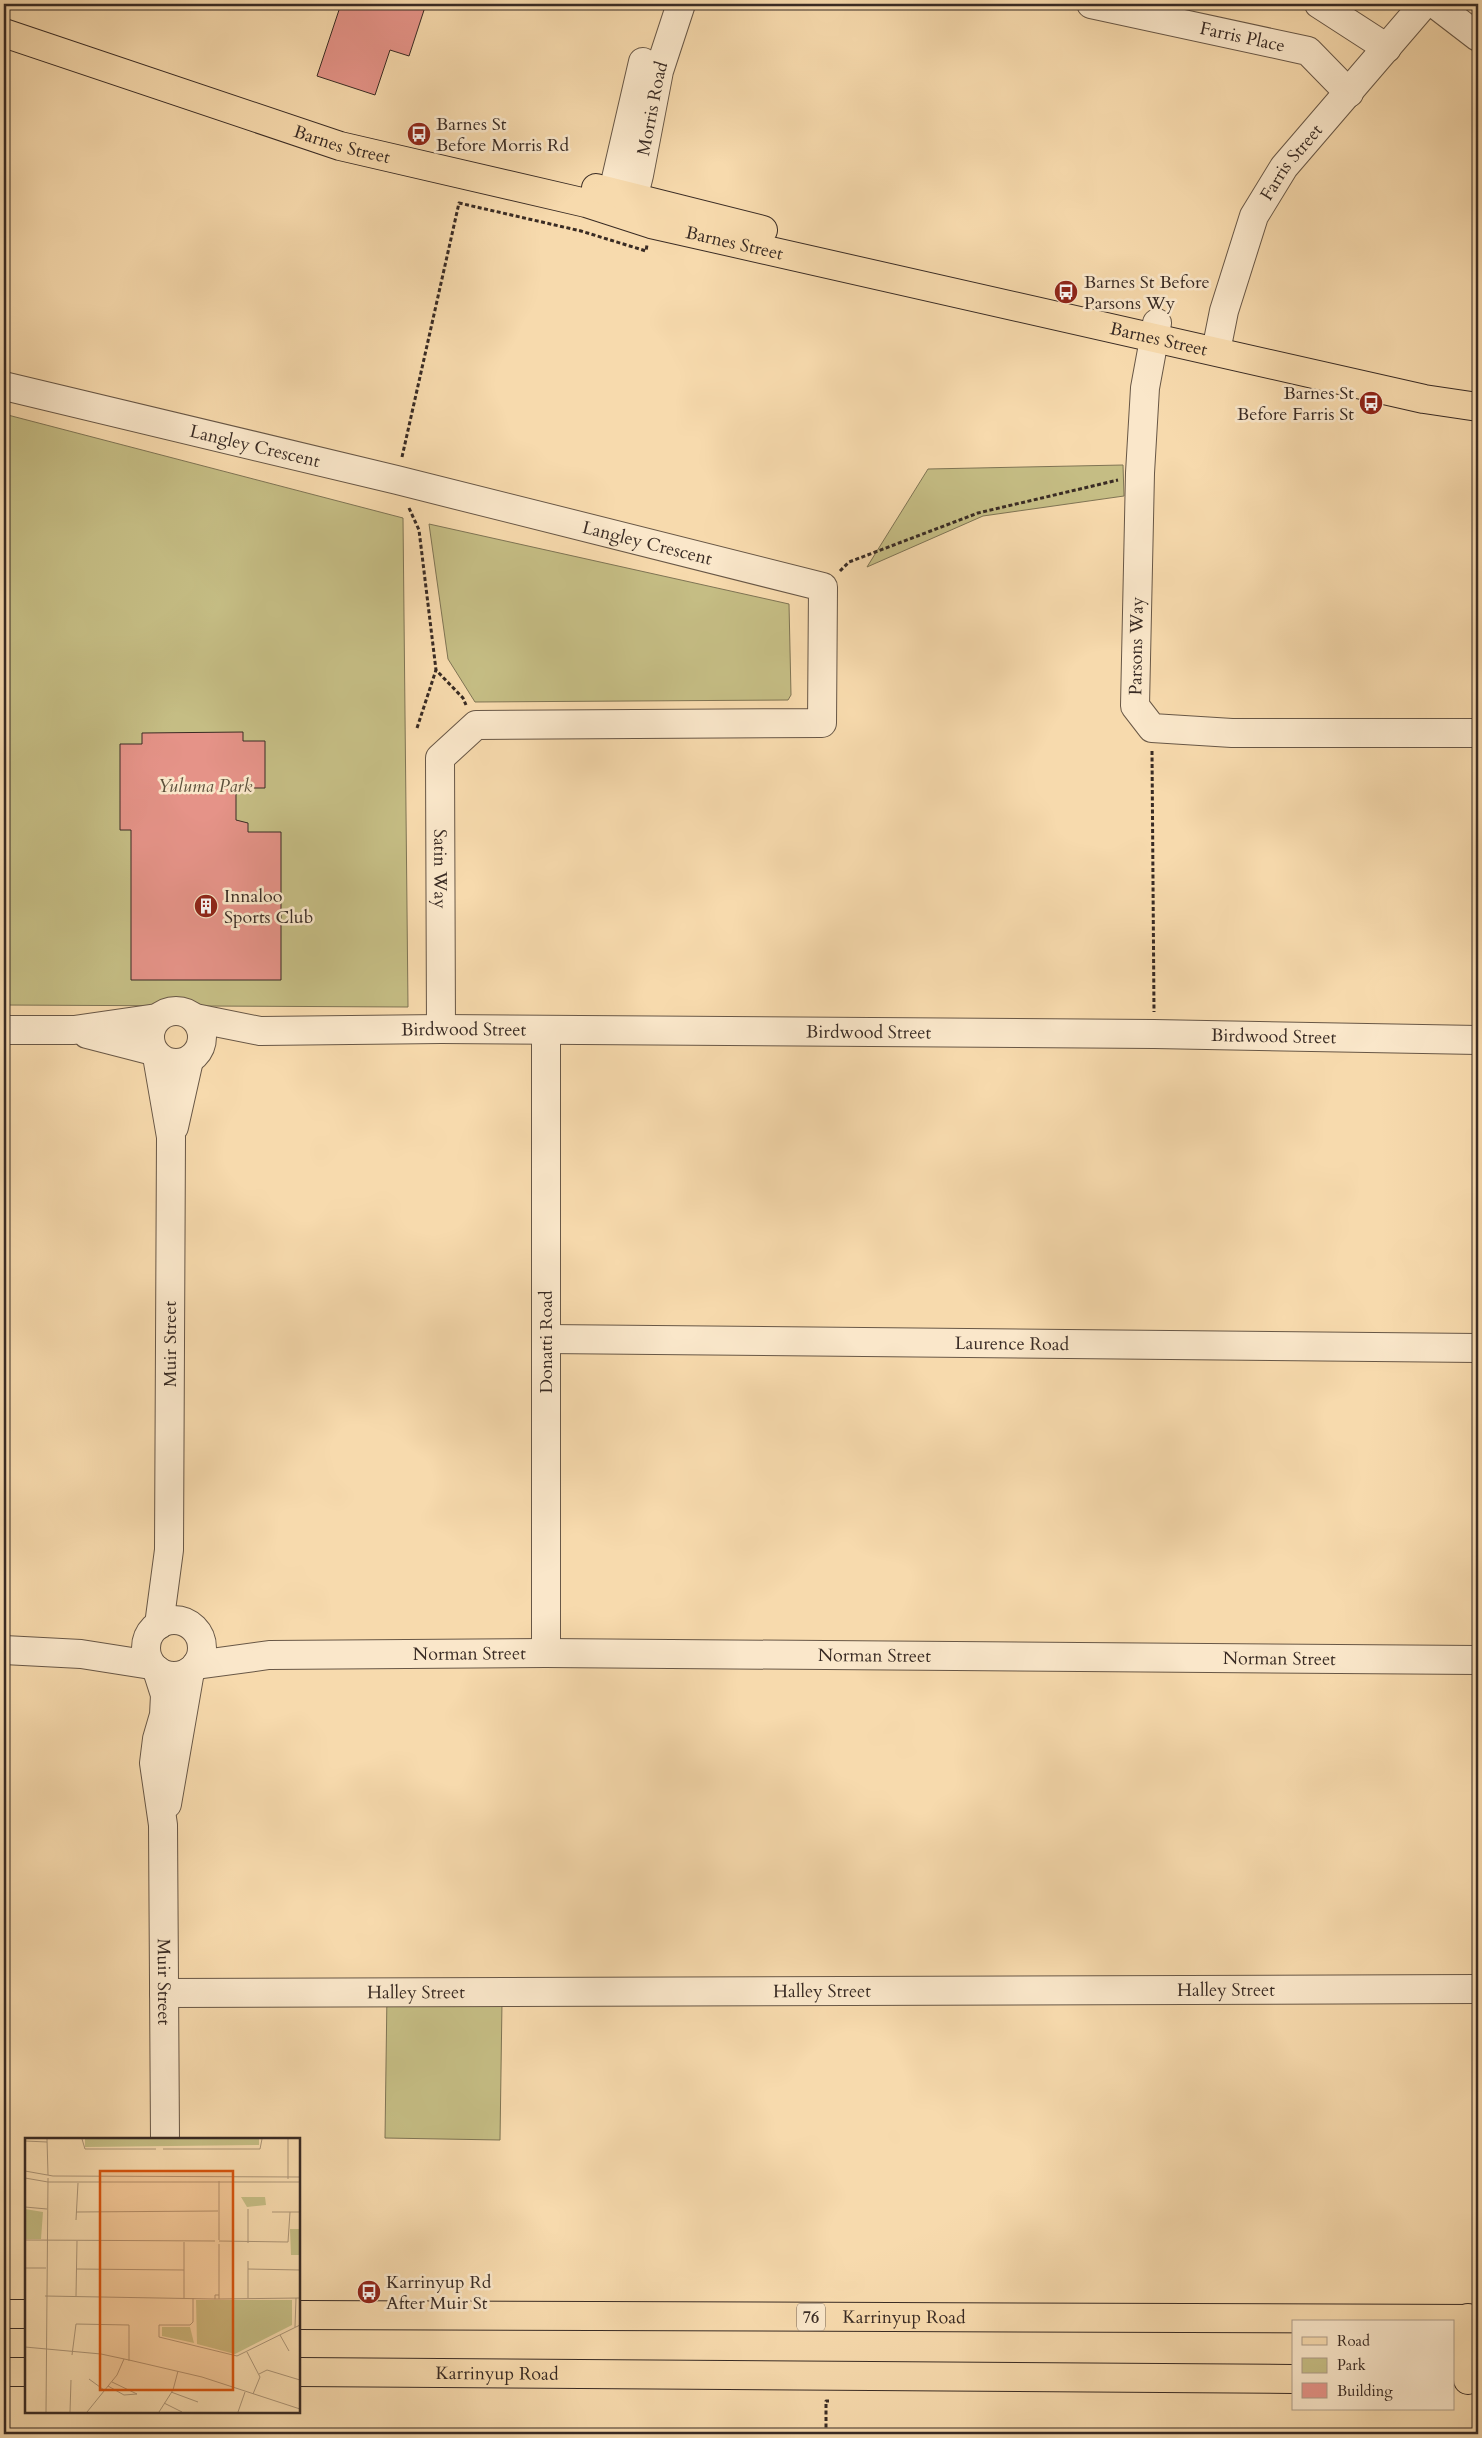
<svg xmlns="http://www.w3.org/2000/svg" width="1482" height="2438" font-family="Cardo,serif">
	<style>
		.green { fill: #c5bd84; stroke: #7f7454 }
		.building { fill: #e59388; stroke: #392b24 }
		.lines { fill: none; stroke-linecap: round; stroke-linejoin: round }
		.minor-casing { stroke: #685746; stroke-width: 30 }
		.major-casing { stroke: #392b24; stroke-width: 30 }
		.highway-casing { stroke: #392b24; stroke-width: 30 }
		.path { stroke: #392b24; stroke-width: 3; stroke-dasharray: 4 2.5; stroke-linecap: butt }
		.minor { stroke: #fae7ca; stroke-width: 28 }
		.major { stroke: #f7daad; stroke-width: 28 }
		.highway { stroke: #f7daad; stroke-width: 28 }
		.labels { text-anchor: middle; stroke-width: 5; stroke-linejoin: round; paint-order: stroke }
		.shield { fill: #fae7ca; stroke: #736356; stroke-width: 1 }
		.shield-label { font-size: 16px; font-weight: bold; fill: #392b24 }
		.street-label { font-size: 18px; fill: #392b24; stroke: #fae7ca }
		.poi-label { font-size: 18px; fill: #392b24; stroke: #fae7ca; text-anchor: start }
		.park-label { font-size: 18px; font-style: italic; fill: #5c503c; stroke: #fae7ca }
		.inset-road { fill: none; stroke: #ab9476; stroke-width: 1 }
		.view { fill: #d6540e; fill-opacity: 0.15; stroke: #d6540e; stroke-width: 2.5 }
		.inset-edge { fill: none; stroke: #392b24; stroke-width: 2.5 }
	</style>
	<rect width="100%" height="100%" fill="#f7daad"/>
	<filter id="stains"><feTurbulence type="fractalNoise" baseFrequency=".004" numOctaves="4"/><feColorMatrix values="0 0 0 0 .2 0 0 0 0 .09 0 0 0 0 .02 0 0 0 .5 -.17"/></filter>
	<radialGradient id="worn" r=".72"><stop offset=".6" stop-color="#630" stop-opacity="0"/><stop offset="1" stop-color="#630" stop-opacity=".3"/></radialGradient>
	<g class="green">
		<polygon points="4,414 403,518 408,1007 4,1005"/>
		<polygon points="1123,465 1124,496 983,516 867,567 928,469"/>
		<polygon points="429,524 789,604 791,695 788,700 475,702 448,659"/>
		<polygon points="387,1993 502,2002 500,2140 385,2138"/>
	</g>
	<g class="building">
		<polygon points="341,4 426,4 409,56 390,50 375,95 317,76"/>
		<polygon points="243,732 243,741 265,741 265,788 236,788 236,820 248,823 248,832 281,832 281,980 131,980 131,830 120,830 120,744 142,744 142,733"/>
	</g>
	<g class="lines">
		<g class="minor-casing">
			<g id="minor">
				<path id="s1" d="M1091,4l217,47 41,42"/>
				<polyline points="1319,4 1387,48"/>
				<polyline points="1435,4 1478,37"/>
				<polyline points="609,209 643,62"/>
				<path id="s2" d="M629,215l10,-40 20,-104 22,-67"/>
				<polyline points="1157,323 1145,388 1140,473 1135,706 1152,728 1232,733 1478,733"/>
				<path id="s3" d="M1216,351l8,-40 30,-95 30,-49 140,-163"/>
				<path id="s4" d="M4,386l393,94 426,107 -1,136 -346,2 -36,33 1,271"/>
				<circle cx="176" cy="1037" r="26"/>
				<path id="s5" d="M195,1018l65,13 181,-2 713,5 324,6"/>
				<polyline points="4,1030 74,1030 157,1018"/>
				<polyline points="87,1034 153,1051"/>
				<polyline points="157,1056 171,1137 169,1550 159,1625"/>
				<polyline points="174,1127 189,1060"/>
				<path id="s6" d="M546,1339l932,9"/>
				<circle cx="174" cy="1648" r="28"/>
				<polyline points="4,1650 81,1654 151,1665"/>
				<polyline points="546,1653 546,1031"/>
				<path id="s7" d="M196,1665l73,-10 277,-2 932,7"/>
				<path id="s8" d="M157,1670l8,25 -1,20 -7,24 -3,24 9,62 2,314"/>
				<polyline points="167,1804 190,1671"/>
				<path id="s9" d="M164,1993l1314,-4"/>
			</g>
		</g>
		<g class="major-casing">
			<g id="major">
				<path id="s10" d="M4,33l336,113 246,57 65,21 773,175 54,8"/>
				<polyline points="596,188 763,230"/>
			</g>
		</g>
		<g class="highway-casing">
			<g id="highway">
				<polyline points="4,2314 26,2314"/>
				<path id="s11" d="M299,2315l1179,4"/>
				<polyline points="4,2372 26,2372"/>
				<path id="s12" d="M299,2372l994,7"/>
				<polyline points="1468,2380 1468,2318"/>
			</g>
		</g>
		<g class="path">
			<polyline points="402,457 459,203 581,231 646,251 647,245"/>
			<polyline points="409,508 419,530 436,670 463,698 466,705"/>
			<polyline points="840,571 849,562 978,513 1118,480"/>
			<polyline points="417,728 436,670"/>
			<polyline points="1152,751 1154,1012"/>
			<polyline points="826,2434 826,2401 829,2401"/>
		</g>
		<use href="#minor" class="minor"/>
		<use href="#major" class="major"/>
		<use href="#highway" class="highway"/>
	</g>
	<defs>
		<g id="bus-disc" transform="scale(1.25)"><circle r="9.5" fill="#8f2418" stroke="#fae7ca"/><path d="M-5-6H5V4H4V6H2V4H-2V6H-4V4H-5ZM-3.5-4V0h7V-4ZM-3.5 1.2v1.5H-2V1.2ZM2 1.2v1.5H3.5V1.2Z" fill="#fff"/></g>
		<g id="building-disc" transform="scale(1.25)"><circle r="9.5" fill="#8f2418" stroke="#fae7ca"/><path d="M-4-6H4V6H1V3H-1V6H-4ZM-2.5-4.3h1.7v1.8h-1.7ZM.8-4.3h1.7v1.8H.8ZM-2.5-1h1.7V.8h-1.7ZM.8-1h1.7V.8H.8Z" fill="#fff"/></g>
	</defs>
	<g fill-rule="evenodd">
		<use href="#bus-disc" x="419" y="134"/>
		<use href="#bus-disc" x="1066" y="292"/>
		<use href="#bus-disc" x="1371" y="403"/>
		<use href="#building-disc" x="206" y="906"/>
		<use href="#bus-disc" x="369" y="2292"/>
	</g>
	<g class="labels">
		<rect class="shield" x="797" y="2303.5" width="28" height="27" rx="4"/>
		<g class="shield-label">
			<text x="811" y="2323">76</text>
		</g>
		<g class="street-label">
			<text dy="6" stroke="none"><textPath href="#s1" startOffset="155">Farris Place</textPath></text>
			<text dy="6" stroke="none"><textPath href="#s2" startOffset="109">Morris Road</textPath></text>
			<text dy="6" stroke="none"><textPath href="#s10" startOffset="356">Barnes Street</textPath></text>
			<text dy="6" stroke="none"><textPath href="#s3" startOffset="206">Farris Street</textPath></text>
			<text dy="6" stroke="none"><textPath href="#s10" startOffset="761">Barnes Street</textPath></text>
			<text dy="6" stroke="none"><textPath href="#s10" startOffset="1196">Barnes Street</textPath></text>
			<text dy="6" stroke="none"><textPath href="#s4" startOffset="258">Langley Crescent</textPath></text>
			<text dy="6" stroke="none"><textPath href="#s4" startOffset="662">Langley Crescent</textPath></text>
			<text transform="translate(1136 646) rotate(-89)" y="6">Parsons Way</text>
			<text dy="6" stroke="none"><textPath href="#s4" startOffset="1485">Satin Way</textPath></text>
			<text dy="6" stroke="none"><textPath href="#s5" startOffset="270">Birdwood Street</textPath></text>
			<text dy="6" stroke="none"><textPath href="#s5" startOffset="675">Birdwood Street</textPath></text>
			<text dy="6" stroke="none"><textPath href="#s5" startOffset="1080">Birdwood Street</textPath></text>
			<text transform="translate(546 1342) rotate(-90)" y="6">Donatti Road</text>
			<text transform="translate(170 1344) rotate(-90)" y="6">Muir Street</text>
			<text dy="6" stroke="none"><textPath href="#s6" startOffset="466">Laurence Road</textPath></text>
			<text dy="6" stroke="none"><textPath href="#s7" startOffset="274">Norman Street</textPath></text>
			<text dy="6" stroke="none"><textPath href="#s7" startOffset="679">Norman Street</textPath></text>
			<text dy="6" stroke="none"><textPath href="#s7" startOffset="1084">Norman Street</textPath></text>
			<text dy="6" stroke="none"><textPath href="#s8" startOffset="315">Muir Street</textPath></text>
			<text dy="6" stroke="none"><textPath href="#s9" startOffset="1062">Halley Street</textPath></text>
			<text dy="6" stroke="none"><textPath href="#s9" startOffset="658">Halley Street</textPath></text>
			<text dy="6" stroke="none"><textPath href="#s9" startOffset="252">Halley Street</textPath></text>
			<text dy="6" stroke="none"><textPath href="#s11" startOffset="605">Karrinyup Road</textPath></text>
			<text dy="6" stroke="none"><textPath href="#s12" startOffset="198">Karrinyup Road</textPath></text>
		</g>
		<g class="poi-label">
			<text x="436" y="130">Barnes St<tspan x="436" dy="21">Before Morris Rd</tspan></text>
			<text x="1084" y="288">Barnes St Before<tspan x="1084" dy="21">Parsons Wy</tspan></text>
			<text x="1354" y="399" text-anchor="end">Barnes St<tspan x="1354" dy="21">Before Farris St</tspan></text>
			<text x="224" y="902">Innaloo<tspan x="224" dy="21">Sports Club</tspan></text>
			<text x="386" y="2288">Karrinyup Rd<tspan x="386" dy="21">After Muir St</tspan></text>
		</g>
		<g class="park-label">
			<text x="205" y="792">Yuluma Park</text>
		</g>
	</g>
	<g transform="translate(25 2138)">
		<rect width="275" height="275" fill="#f7daad"/>
		<path d="M60,1h174v6l-174,2zM216,59h24l1,8 -19,2zM0,71l18,3 -2,27h-16zM265,91h10v26h-9zM171,162h96v25l-57,29 -38,-10zM165,189l4,16 -32,-7v-9z" fill="#c5bd84"/>
		<path class="inset-road" d="M22,1l1,36M57,1l3,10h71M0,3l22,1M138,11h97l2,-10M0,33l28,5 247,1M0,40l23,4h252M263,41v-40M194,43v59M0,69l22,2M51,74l142,-1M247,74h28M51,82l2,-37M0,102l190,1M194,103l69,1 2,-30M223,105v-34M194,106v51M223,123v37M0,130h21M51,131l108,1M223,131l52,1M190,157h4v4h-4zM20,158l170,3M51,158l1,-55M159,160v-56M168,160v24l-3,3h-31v12l78,19 63,-31M194,161l81,-1M270,189l1,-29M255,197l9,16M0,209l76,7 28,6 73,17 98,32M222,214l13,25 -7,17M47,217l4,-31 53,1v36M234,236l8,-4 33,10M64,241l15,11M83,248l16,9 13,-1 -25,-12M146,254l27,10M139,265l18,9M21,274l2,-234M45,274l1,-32M62,274l30,-37 7,-16M134,274l14,-22 5,-19M213,274l7,-20"/>
		<path class="view" d="M75,33h133v219h-133z"/>
		<rect width="275" height="275" class="inset-edge"/>
	</g>
	<rect width="1482" height="2438" fill="none" stroke="#f7daad" stroke-width="20"/>
	<rect x="5" y="5" width="1472" height="2428" fill="none" stroke="#392b24" stroke-width="2.5"/>
	<rect x="10" y="10" width="1462" height="2418" fill="none" stroke="#392b24"/>
	<rect x="1292" y="2320" width="162" height="90" fill="#fae7ca" stroke="#ad9c88"/>
	<rect x="1302" y="2337" width="25" height="8" fill="#f7daad" stroke="#ad9c88"/>
	<text x="1337" y="2346" font-size="15" fill="#392b24">Road</text>
	<rect x="1302" y="2358" width="25" height="15" fill="#c5bd84" stroke="#ad9c88"/>
	<text x="1337" y="2370" font-size="15" fill="#392b24">Park</text>
	<rect x="1302" y="2383" width="25" height="15" fill="#e59388" stroke="#ad9c88"/>
	<text x="1337" y="2396" font-size="15" fill="#392b24">Building</text>
	<rect width="100%" height="100%" filter="url(#stains)"/>
	<rect width="100%" height="100%" fill="url(#worn)"/>
</svg>
